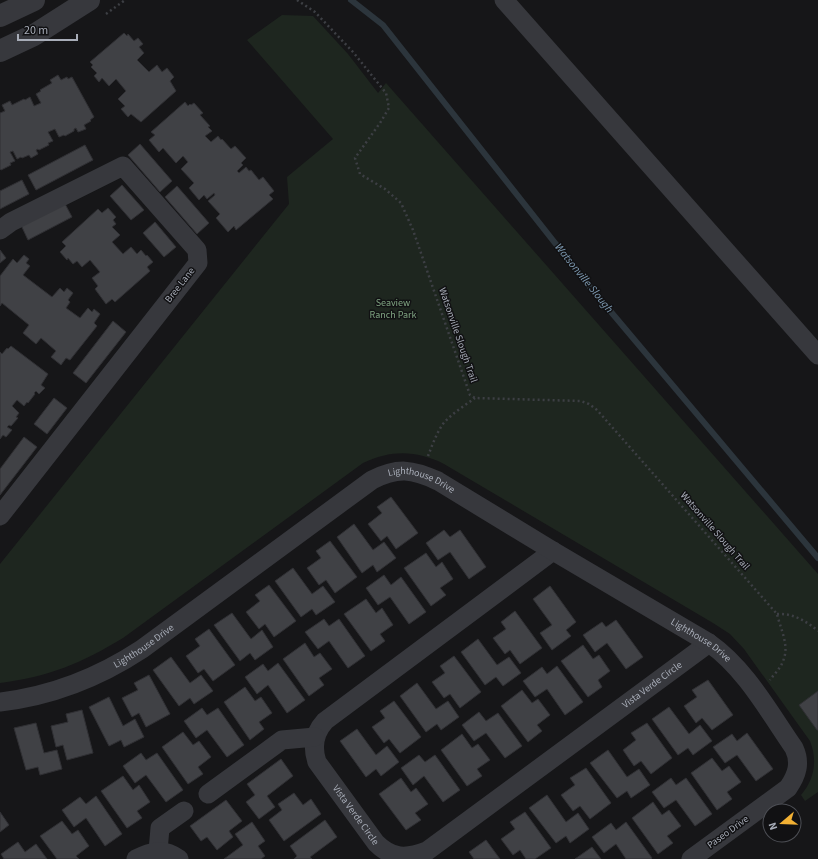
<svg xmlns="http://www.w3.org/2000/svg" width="818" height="859" viewBox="0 0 818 859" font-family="'Source Sans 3',sans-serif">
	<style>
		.green { fill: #1e261f }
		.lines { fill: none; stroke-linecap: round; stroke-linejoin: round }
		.stream { stroke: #2c353c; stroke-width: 6 }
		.building { fill: #404145; stroke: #303034 }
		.path { stroke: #3d3f44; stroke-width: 2.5; stroke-dasharray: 2 3; stroke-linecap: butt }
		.minor { stroke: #37383d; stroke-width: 19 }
		.tertiary { stroke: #37383d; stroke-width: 22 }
		.labels { text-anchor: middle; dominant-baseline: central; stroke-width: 3; stroke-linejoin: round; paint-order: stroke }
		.street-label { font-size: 10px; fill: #a8adb8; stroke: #111113 }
		.park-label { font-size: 10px; fill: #7fa381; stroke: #111113 }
		.water-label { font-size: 11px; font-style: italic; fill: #7f9bb3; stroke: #111113 }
	</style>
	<rect width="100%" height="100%" fill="#161618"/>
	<path class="green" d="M282,15L313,16L348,54L378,93L386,83L818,574V792L805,801L801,795C814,780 818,761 810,741L744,649L730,634L713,623L444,464C416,450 391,450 363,463L123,638C82,663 48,677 0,683V564L289,204L287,177L333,139L247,40Z"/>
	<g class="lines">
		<polyline class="stream" points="351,0 383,25 585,281 818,558"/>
	</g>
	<g class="building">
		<polygon points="124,33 127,36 128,34 134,41 138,38 143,44 139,47 144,53 137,60 149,72 157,65 162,72 167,68 174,77 170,81 176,91 141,122 131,114 128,117 121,109 125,106 118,99 126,91 116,79 109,86 102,78 99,82 94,76 97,73 91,67 93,65 90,62"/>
		<polygon points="58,75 61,80 67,77 68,79 72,77 94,117 90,120 91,121 84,125 86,129 78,132 76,128 74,129 74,131 65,136 64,135 59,137 55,129 48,132 53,141 48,143 49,145 39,150 38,149 36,150 38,154 31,158 29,155 22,158 21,157 17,159 13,151 10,152 15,161 10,163 11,165 1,170 0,169 0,113 5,111 2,105 10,101 12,105 24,99 25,100 30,97 34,106 41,103 36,94 41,91 40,90 52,83 50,80"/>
		<polygon points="185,102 188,106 190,104 191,105 194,103 203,113 200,115 210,126 208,127 212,131 205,136 211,142 218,136 221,140 222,139 231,149 235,146 246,158 241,163 243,165 237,171 239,173 246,167 249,171 251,170 259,180 263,177 274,191 269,195 273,199 236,230 234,226 228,232 216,218 220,214 208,201 215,195 214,193 207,199 204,195 199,200 189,188 194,183 181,169 188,162 183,156 176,163 163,148 159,152 149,140 155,135 151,132"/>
		<polygon points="140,144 172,181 160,192 128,155"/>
		<polygon points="85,145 93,160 36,190 28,175"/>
		<polygon points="22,180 29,194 0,209 0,191"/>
		<polygon points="122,185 144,210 131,220 110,196"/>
		<polygon points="177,186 209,223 197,234 165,197"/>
		<polygon points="64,202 72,217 28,240 21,225"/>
		<polygon points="108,208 116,217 113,220 116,224 112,227 120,235 112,242 123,254 131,247 137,254 141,250 146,256 147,255 153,262 147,267 150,271 115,302 112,299 106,304 95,289 98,286 92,278 100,272 90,260 82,267 77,261 73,264 68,258 67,260 60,252 66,246 62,242 98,209 102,213"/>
		<polygon points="155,222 176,247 164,257 143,233"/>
		<polygon points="0,250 6,258 0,263"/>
		<polygon points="24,255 29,259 26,263 30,266 23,275 52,297 60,288 64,292 67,288 73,293 68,300 70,302 66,308 80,318 88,308 92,312 94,309 100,314 94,323 97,326 70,360 66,358 61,365 51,357 56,351 41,338 36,344 23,333 29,325 2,303 0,306 0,276 13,259 17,263"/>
		<polygon points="113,321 126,332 86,383 73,373"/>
		<polygon points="11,346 48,374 41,385 45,388 39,394 36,391 34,393 35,394 28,403 27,402 24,406 17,400 12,406 19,413 16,417 18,418 11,426 9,425 7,427 12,430 6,437 3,435 0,439 0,352 2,354 7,348 8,349"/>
		<polygon points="54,398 67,408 47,434 34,424"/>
		<polygon points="24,437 37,447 0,495 0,469"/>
		<polygon points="391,497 418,533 396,549 387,536 381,541 368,524 382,513 377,507"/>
		<polygon points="354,524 373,550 384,542 396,558 377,572 373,565 362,573 337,537"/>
		<polygon points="444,530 450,537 460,530 486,567 469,579 450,552 438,560 426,543"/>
		<polygon points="330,541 357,577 335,593 326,580 319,585 307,568 321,558 316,551"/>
		<polygon points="426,553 436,567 442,562 453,579 440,588 446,595 431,606 404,568"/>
		<polygon points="293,568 312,594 323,586 335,602 316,615 312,609 301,617 275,581"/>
		<polygon points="384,575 391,585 401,577 426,612 409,624 390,597 378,605 366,588"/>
		<polygon points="269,585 296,621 274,637 265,624 259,629 246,612 260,601 255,595"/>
		<polygon points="550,586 576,622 566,630 571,636 552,650 540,633 552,625 533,599"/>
		<polygon points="366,599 376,613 382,608 393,625 380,634 385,641 371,651 344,614"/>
		<polygon points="515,611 542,648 520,664 510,650 505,654 493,638 506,629 501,622"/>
		<polygon points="232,613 251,639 262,630 273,647 255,660 250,653 240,661 214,625"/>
		<polygon points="324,619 329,626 339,619 365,656 348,668 329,641 318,649 305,632"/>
		<polygon points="616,620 643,657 626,669 607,643 595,652 583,635 602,622 606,627"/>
		<polygon points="209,629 235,665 213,681 204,669 198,673 186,656 200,646 195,639"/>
		<polygon points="478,639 497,665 509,657 521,673 503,686 496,677 485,685 461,652"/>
		<polygon points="305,643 314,657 320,653 332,669 319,678 324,685 309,696 283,659"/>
		<polygon points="583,645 593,659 599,655 610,671 598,680 602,687 588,697 561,661"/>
		<polygon points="454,656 481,692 460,708 450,694 444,698 432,682 445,673 440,666"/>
		<polygon points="171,657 190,683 201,675 213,691 194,704 190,698 179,706 153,670"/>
		<polygon points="278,663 305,700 287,713 268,685 257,694 245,677 263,664 268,671"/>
		<polygon points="557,666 583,702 565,715 547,689 535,697 523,681 542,667 547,674"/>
		<polygon points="149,675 170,714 146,727 139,713 132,717 122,698 138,690 134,683"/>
		<polygon points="708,680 733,715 712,730 702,718 696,723 684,706 697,697 692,690"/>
		<polygon points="417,683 436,709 448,701 459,717 441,730 437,724 426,732 400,696"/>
		<polygon points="245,687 255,701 261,697 272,713 259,722 264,729 250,740 224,702"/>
		<polygon points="522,690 532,703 538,699 550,715 537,725 542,731 528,742 501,706"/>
		<polygon points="818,691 818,730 817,730 799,705"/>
		<polygon points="109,697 123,726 135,719 144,737 124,747 121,740 109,746 89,707"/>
		<polygon points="394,701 421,737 400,753 389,739 384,743 372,727 385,718 380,711"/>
		<polygon points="669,707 689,734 700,725 712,741 693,755 688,748 678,755 652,719"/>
		<polygon points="202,708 207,715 218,708 244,745 227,757 207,730 196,738 184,721"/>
		<polygon points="82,710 93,753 67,760 63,745 56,747 51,726 68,722 66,714"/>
		<polygon points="479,712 486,721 498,713 522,746 505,758 486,733 474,741 462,725"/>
		<polygon points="36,723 44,753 57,750 62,769 40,775 38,767 26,770 14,728"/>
		<polygon points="647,723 672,758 651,774 641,761 634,766 623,750 636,740 631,733"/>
		<polygon points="357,729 376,755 387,746 399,762 381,776 376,769 366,777 340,741"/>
		<polygon points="183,732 193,745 199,741 211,757 198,767 203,774 188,784 162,747"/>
		<polygon points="747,733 773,769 756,781 737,755 725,763 713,747 732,734 737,741"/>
		<polygon points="462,734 472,748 478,744 490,760 477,769 482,776 467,786 441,750"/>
		<polygon points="608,750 627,777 639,769 650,785 631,798 627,791 617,798 590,763"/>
		<polygon points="141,753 146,760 157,753 183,790 166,802 146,775 135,783 123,766"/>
		<polygon points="419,755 425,762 435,755 460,790 443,802 424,776 413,785 401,768"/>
		<polygon points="712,758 722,771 729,766 741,782 727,792 732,799 717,810 691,773"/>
		<polygon points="281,759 293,776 267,796 275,807 259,819 246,802 255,795 247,784"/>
		<polygon points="586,768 611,803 590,819 580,806 573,811 561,795 575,785 570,778"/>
		<polygon points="123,776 133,790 139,785 150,802 137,811 142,818 127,828 101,791"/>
		<polygon points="401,778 411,792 416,788 428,804 415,813 421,820 406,830 379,794"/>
		<polygon points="671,778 676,785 686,778 712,814 695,826 676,800 664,808 652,792"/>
		<polygon points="294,793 303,805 311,799 321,814 284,841 269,820 282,810 278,804"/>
		<polygon points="547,795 566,822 578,813 589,829 570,843 566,836 556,843 529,808"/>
		<polygon points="96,796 122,834 105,846 86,818 74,827 62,810 80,797 86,804"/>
		<polygon points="226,800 242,821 229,831 233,837 217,850 207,837 201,841 190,826"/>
		<polygon points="653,802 662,815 669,810 681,826 667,836 673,843 658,854 632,818"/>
		<polygon points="0,812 9,825 0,832"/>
		<polygon points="525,812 551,848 535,859 526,859 520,850 513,855 501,839 515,829 510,822"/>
		<polygon points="325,820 337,837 310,857 312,859 294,859 297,856 290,846"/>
		<polygon points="62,821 72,834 78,830 89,846 76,856 79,859 57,859 40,836"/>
		<polygon points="252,822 265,841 258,846 265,856 261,859 224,859 243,845 235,834"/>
		<polygon points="626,822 652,858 651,859 626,859 616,844 604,853 592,837 611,823 616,830"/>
		<polygon points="486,840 500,859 474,859 469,852"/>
		<polygon points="18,842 25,852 36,844 47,859 4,859 1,854"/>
		<polygon points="592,847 601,859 575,859"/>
	</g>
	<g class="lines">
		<g class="path">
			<path d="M297,0L315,12L353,52L386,93L389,108L380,123L355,158L360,174L385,189L401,203L413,230L470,395L475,398L581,401L589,404L597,410L777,614C780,627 789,645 784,658C782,667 775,673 770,680"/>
			<polyline points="106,14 125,0"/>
			<path d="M428,456C432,446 436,434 443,424C451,414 464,406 475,398"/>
			<path d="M777,614C793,613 806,621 818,631"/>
		</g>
		<g class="minor">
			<polyline points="504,0 818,355"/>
			<polyline points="0,230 11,222 123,166 197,250 198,263 0,516"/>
			<path id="s1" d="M553,551L325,721C314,733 312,747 317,762L376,843C392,859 406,859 427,851L709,643"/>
			<path id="s2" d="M0,702C52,696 98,678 142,649L372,480C398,467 412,469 438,481L553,551L709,643C745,668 769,712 794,748C801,763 797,775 788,788L691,859"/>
			<polyline points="208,794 282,740 315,737"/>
			<polyline points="158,851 160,828 184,811"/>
			<path d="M136,859C151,851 164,848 179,859"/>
		</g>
		<g class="tertiary">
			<polyline points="0,16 34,0"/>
			<polyline points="0,51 34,35 89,0"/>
		</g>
	</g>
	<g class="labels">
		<g class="street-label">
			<text transform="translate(180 285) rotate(-52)">Bree Lane</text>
			<text transform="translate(458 335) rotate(71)">Watsonville Slough Trail</text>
			<text stroke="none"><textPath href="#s2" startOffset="491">Lighthouse Drive</textPath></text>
			<text transform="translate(715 531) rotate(49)">Watsonville Slough Trail</text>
			<text stroke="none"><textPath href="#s2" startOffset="815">Lighthouse Drive</textPath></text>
			<text stroke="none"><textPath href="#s2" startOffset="156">Lighthouse Drive</textPath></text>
			<text stroke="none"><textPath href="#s1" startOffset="764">Vista Verde Circle</textPath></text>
			<text stroke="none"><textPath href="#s1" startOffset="394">Vista Verde Circle</textPath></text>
			<text transform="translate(728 832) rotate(-36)">Paseo Drive</text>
		</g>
		<g class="park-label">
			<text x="393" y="303">Seaview<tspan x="393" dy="12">Ranch Park</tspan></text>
		</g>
		<g class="water-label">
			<text transform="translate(584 278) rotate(51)">Watsonville Slough</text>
		</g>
	</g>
	<g transform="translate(782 823) rotate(251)"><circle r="19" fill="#111113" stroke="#4d4f55"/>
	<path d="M0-3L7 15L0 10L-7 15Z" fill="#f2b134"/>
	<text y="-6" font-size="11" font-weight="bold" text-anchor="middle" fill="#a8adb8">N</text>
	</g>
	<path d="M18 34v6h59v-6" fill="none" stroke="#a8adb8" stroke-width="2"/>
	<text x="24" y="34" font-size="12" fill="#a8adb8" stroke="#111113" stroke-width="3" paint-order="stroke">20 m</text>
</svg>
